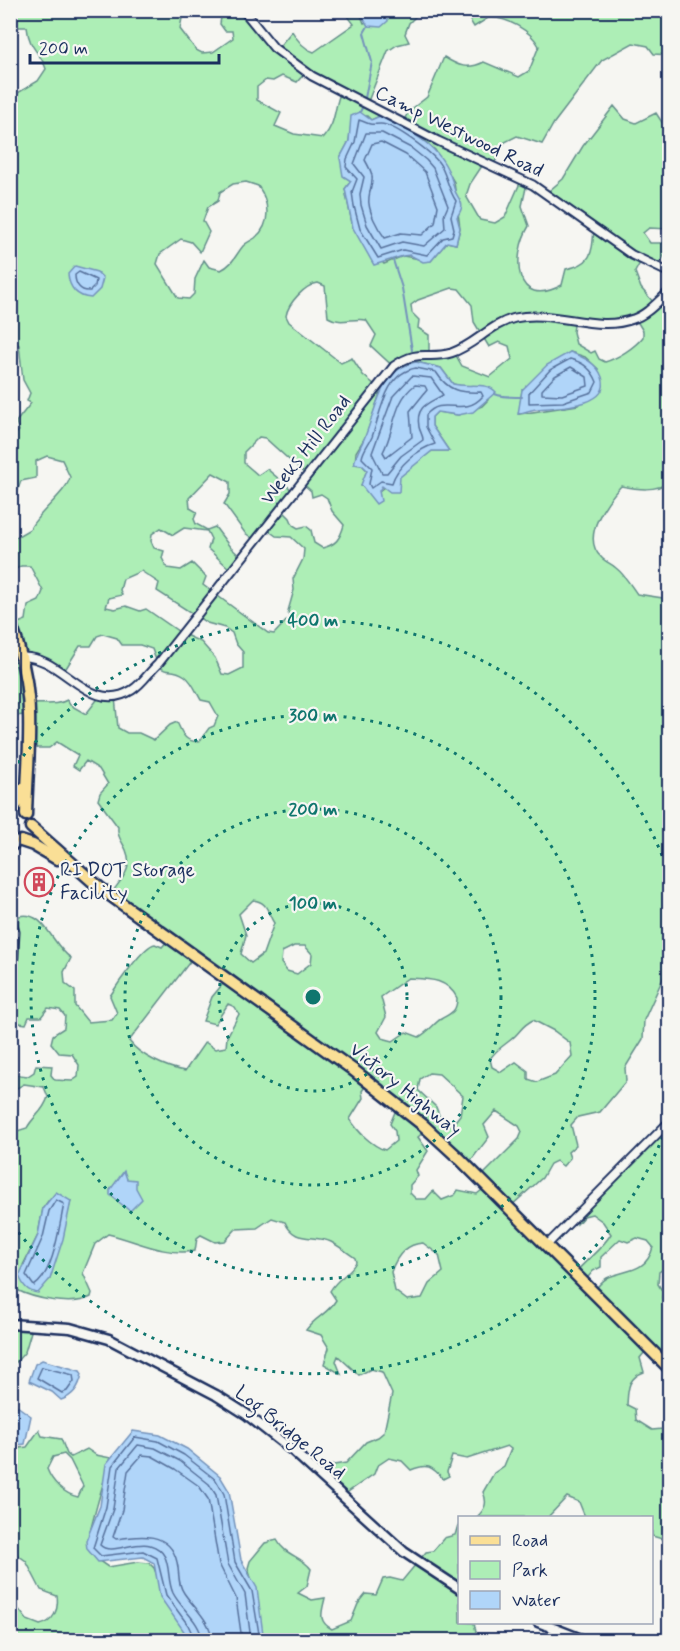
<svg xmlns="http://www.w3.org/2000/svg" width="680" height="1651" viewBox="0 0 680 1651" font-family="Mynerve,sans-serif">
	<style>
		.green { fill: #adeeb6; stroke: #648e8a; stroke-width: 1.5; fill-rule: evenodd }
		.water { fill: #b0d5f9; stroke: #7493bb; stroke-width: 1.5 }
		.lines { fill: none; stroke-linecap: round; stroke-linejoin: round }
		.shore { stroke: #57719c; stroke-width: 1.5 }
		.stream { stroke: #7493bb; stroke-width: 2 }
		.minor-casing { stroke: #1b2f5e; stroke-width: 11 }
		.tertiary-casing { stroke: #1b2f5e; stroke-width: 13 }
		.secondary-casing { stroke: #1b2f5e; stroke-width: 14 }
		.primary-casing { stroke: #1b2f5e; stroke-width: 15 }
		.minor { stroke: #f6f6f2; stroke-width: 7 }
		.tertiary { stroke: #f6f6f2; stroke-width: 8 }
		.secondary { stroke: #f6f6f2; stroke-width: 9 }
		.primary { stroke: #fadf96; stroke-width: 10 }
		.ring { fill: none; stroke: #0f766e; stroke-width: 3; stroke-dasharray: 3 6 }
		.labels { text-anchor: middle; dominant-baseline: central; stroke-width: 4.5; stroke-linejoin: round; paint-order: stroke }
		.street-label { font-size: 20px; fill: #1b2f5e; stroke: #f6f6f2 }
		.poi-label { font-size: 20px; fill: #1b2f5e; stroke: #f6f6f2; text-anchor: start }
		.centre { fill: #0f766e; stroke: #f6f6f2; stroke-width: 3 }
		.ring-label { font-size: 18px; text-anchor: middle; font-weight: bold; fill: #0f766e; stroke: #f6f6f2; stroke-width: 4.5; stroke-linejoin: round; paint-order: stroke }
	</style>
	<rect width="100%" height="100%" fill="#f6f6f2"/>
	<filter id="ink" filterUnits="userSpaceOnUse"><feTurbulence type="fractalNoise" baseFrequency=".0167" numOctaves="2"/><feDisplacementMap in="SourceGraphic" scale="12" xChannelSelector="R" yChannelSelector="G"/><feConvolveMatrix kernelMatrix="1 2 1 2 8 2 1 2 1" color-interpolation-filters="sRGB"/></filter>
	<g filter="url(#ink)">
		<g class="green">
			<path d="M10,11H175L182,18L180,29L196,50L202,53L213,52L233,38L232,31H225L220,24L221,17L215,11H255L248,16L277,49L292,31C297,40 304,49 314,52L354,24L344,11H359L364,23L388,14L387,11H421L409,23L405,34L409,42L397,45L388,51L367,104L380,116L371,120L367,116H352L349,141L340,158L351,181L345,189L353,228L384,264L403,256L431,261L447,242L456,244L460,228L454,182L435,150L420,137L400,127L409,111L427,97L444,57C458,66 468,70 484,62L519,77L529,71L539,46C531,31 506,16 488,18L474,27L464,11H669V55L654,54L648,46L633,43L602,60L554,123L542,144L517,136L505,142L493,166L484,163L470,184L466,196L480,220L495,223L505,217L520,183H527L522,206L529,226C511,256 514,311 562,285L566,269C593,264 592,253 594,228L548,194L549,191L563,179L583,146L614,106L625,119L636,123L656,113L669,133V229L649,228L643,233L650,243H669V246L658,267L641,261L635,272L641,288L654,303L669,290V482C656,492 637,489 621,486C607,501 580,537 601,557C605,562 612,564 616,568C625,575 631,586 637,594L669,599V977L664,976L644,1020L643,1039L625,1068L626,1081L600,1112L578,1117L571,1125L576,1145L568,1152L570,1158L563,1166L556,1161L550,1164L542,1178L510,1207L575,1273C587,1259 602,1249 611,1234L603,1222L592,1214L584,1216L577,1224L576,1218L669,1125V1257L667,1258L668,1266L659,1272L658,1284L663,1292L662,1298L669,1307V1369L648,1348L640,1358L644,1372C627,1378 628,1390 627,1405L635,1409L636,1420L652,1430L663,1429L669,1416V1541L652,1536V1518L585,1517L579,1502L567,1497L548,1517H477C485,1509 488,1503 483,1492L494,1473L504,1466L511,1449L507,1446L467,1459L452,1456L447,1472L449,1476L443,1479C432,1466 427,1463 411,1470L402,1461L389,1458L377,1466L374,1474L342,1496L322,1474L328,1466L346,1463L366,1442L378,1437L384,1432L392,1394L382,1372L371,1369L359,1375L338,1356L336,1361L341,1374L324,1364L329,1348L321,1335L306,1330C316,1316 327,1315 336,1300L330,1291C338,1277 348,1276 356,1262L355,1258C348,1253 339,1246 331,1242C314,1234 294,1244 285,1222L272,1218L257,1228L236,1229L225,1241L215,1242L201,1235L197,1238L195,1251C163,1256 138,1241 108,1234L95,1244L83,1273L92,1293L91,1297C72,1307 34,1299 15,1289L10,1271L11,1133L27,1128C34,1115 43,1113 48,1097L44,1087L24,1084L15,1089L11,1101V1074L28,1076L34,1072L36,1065L52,1066L51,1075L55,1080L72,1081L78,1077L79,1065L72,1054L59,1053L51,1043L53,1035L64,1028L65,1016L60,1010L48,1008L41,1017H29L26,1024L13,1022L19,916C45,910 52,946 71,958L64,972L65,983L75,991V1006L88,1022L112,1020L117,1013L110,996C117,985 144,945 155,944L162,947L170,938L111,894C121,879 134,869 126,850C122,841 117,837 118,827L98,800L100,793L108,784L99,769L86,761L79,770L73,766L78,755L57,742L49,748H34L31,714L16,716L11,713V655L20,651L13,625L26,620L28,606L39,601L43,591L30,566H21L11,572V540L30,529C36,515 68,491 70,477L62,460L47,456L36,461V478L21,481L15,497L11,496L14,435L19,431L16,422L31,403L27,401L30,393L23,380L19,345L11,339L13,332H10L11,97L38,81L46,69C41,52 29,50 27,27H11ZM306,72L341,91C333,110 337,122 323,138L294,134L275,126L281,113L257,100V87L266,80L273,81L282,76L297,82ZM246,182L258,186C269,201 272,224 255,238C251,241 247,242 243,246C235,256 233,264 221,270L209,267L204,260L195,279L194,294L189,299L178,298L157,264L160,254L181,239L191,242L200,252L209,232L203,221L208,207L218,201L220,192L233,184ZM318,283L325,286L328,317C341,325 353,317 366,320L376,335L371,346L397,370L416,362L441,368L453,384L466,387L478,386L488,400L482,406L458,415L437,412L432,417V426L449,451H432L379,491L361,486L367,470L362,465L355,464L356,452L366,436L381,390L363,375L352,358L341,363L289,322L286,316C288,303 305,285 318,283ZM452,288L459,289L472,305L474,322L489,347L499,342L509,346L512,359L490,377L462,366L454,352L429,353V335L418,328L419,320L412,313L411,305L418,300ZM635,318L643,331V337C634,348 618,358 605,362L599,359L595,351L591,353L576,344L573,332L575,319L608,322ZM570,352L585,357L598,369L578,405L519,414L522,390ZM259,437L265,438L307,476L302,483L311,491L312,497L321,494L327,498L332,511L344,525C340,539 336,545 322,548L314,543L311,530L306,526L298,528L293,525L290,518L281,509L293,491L267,469L258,475L244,463V452ZM213,473L230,482V494L224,504L245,533L255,540L265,528L276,536L291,537L304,549L303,559L293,579L294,590L288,611L289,618L274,634L268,633L203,585L206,577L192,563L181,570L167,568L162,558L164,551L154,548L151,541L152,534L161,528L173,535L184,528L207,531L211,539L208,549L231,570L241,557L230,547L215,527L207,530L196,524L194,519L197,512L190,508L189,498ZM141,571L159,583L157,591L207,623L225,628L232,633L236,644L243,652V668L229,675L222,674L215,658L201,642L181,633L146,609L140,611L126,606L115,609L106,607L109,598L122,595L120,590L123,579ZM103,634L117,638L122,645H140L152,649C163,683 167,663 185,676C193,682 196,692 201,700L210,702L218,716L214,726L209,728L199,742C184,741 183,735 177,722L170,725L154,740L139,733H127L118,728L115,697L100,696L86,714L70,705L67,700C57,706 44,703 32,704L23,657L63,673L80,646H91L97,636ZM253,900C269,902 267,913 274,923L263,954L251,963L241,954L246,935L239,914ZM294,946H305L312,954L311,963L297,974L287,971L281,963L282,952ZM195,955L227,979L212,997L203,1021L215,1024L228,1004L235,1007L239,1014L227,1037L226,1047L215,1049L205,1042L185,1071C167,1068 140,1056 129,1041ZM408,978C428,979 447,978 457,998C457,1012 451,1013 441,1019C434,1023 430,1031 419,1037L406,1032L393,1041L382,1038L378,1032L386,1017L381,997ZM533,1020L554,1031L570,1043L572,1056L555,1075L537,1082L528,1079V1071L516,1062L501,1072L492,1067L490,1059C498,1047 506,1045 515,1036C522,1029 523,1025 533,1020ZM429,1073L439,1074L463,1096L460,1115L453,1124L442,1123L436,1107L418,1090L420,1079ZM368,1082L398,1105L390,1124L395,1131L396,1141L385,1150C372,1146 357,1131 350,1119L363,1098L362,1091ZM496,1111L519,1126L522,1132L519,1139L480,1178L487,1186L477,1194L458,1190L455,1195L442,1200L433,1191L426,1199H416L410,1193V1185L418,1176L416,1170L428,1151L418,1137L427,1129L469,1163L489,1137L484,1125ZM48,1201H71L50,1279L44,1284L23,1265L38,1235L43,1208ZM637,1238L648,1241L653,1247C646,1274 625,1269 607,1278C602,1281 597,1287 593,1292L584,1282L593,1271L601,1267V1257L620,1239L628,1242ZM423,1243L439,1255L443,1272L429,1284L422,1298L407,1300L395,1291L391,1272C396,1257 406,1244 423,1243Z"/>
			<polygon points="11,1323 33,1325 25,1352 11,1368"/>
			<path d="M39,1430L42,1436L61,1439L67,1454L71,1457L87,1449L96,1455L111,1458C107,1470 86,1540 88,1547C91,1556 100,1562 108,1567L138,1562L149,1563L154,1568L164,1594L189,1640H11L10,1598L27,1620L40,1625C54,1622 59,1609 57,1596L41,1590L26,1561L11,1550V1449L27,1447ZM64,1454L70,1460L83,1486L78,1497C64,1494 52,1482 47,1469L53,1457Z"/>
			<path d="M458,1525L460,1622L474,1623L477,1636L485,1640H265L258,1629L255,1592L248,1568L250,1561L265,1543L277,1540C285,1556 302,1556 311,1569L307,1586L298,1593L312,1600L325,1598C322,1612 317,1621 332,1629L351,1621L358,1604L366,1594L376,1595L383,1579L390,1578L402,1581L426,1552L433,1551L444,1538L455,1535Z"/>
		</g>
		<g class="water">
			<polygon points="359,11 387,11 388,21 381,27 368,26"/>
			<path d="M360,112L371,120L380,116C415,134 445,147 454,188C457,201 468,201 457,217L460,228L456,244L447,242L431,261L423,262L410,255L403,256L374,265L353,228L345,189L351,181L343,176L340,158L349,141L351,116Z"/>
			<path d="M75,266L97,272L103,278L100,289L91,298C77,297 69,288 68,274Z"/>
			<path d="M570,352C583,357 597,363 602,377C613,408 553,407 536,409C530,410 524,412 518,414L522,390L547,365Z"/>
			<path d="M416,362L441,368L453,384C468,388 486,381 496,392L473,412L458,415L437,412L432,417V426L449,451H432L400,477L399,492H390L382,486L379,491L381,501L376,504L361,485L367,470L362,465L354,464C356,453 362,445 366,434C377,406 381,369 416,362Z"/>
			<polygon points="124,1171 127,1179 136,1180 136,1188 142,1199 130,1211 110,1195 110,1190"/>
			<path d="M56,1192L71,1201L63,1239L50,1279L38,1293C27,1292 23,1285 19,1276L38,1235L43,1208Z"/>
			<path d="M42,1360L80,1371L82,1374C79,1388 73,1396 61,1400L52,1392L29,1381L35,1364Z"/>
			<polygon points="10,1401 31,1416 25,1444 11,1446"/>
			<polygon points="133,1431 160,1435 187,1449 220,1476 229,1491 241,1560 257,1588 263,1634 267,1640 190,1640 160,1597 154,1563 143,1557 98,1562 87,1549 86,1541 100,1506 106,1464"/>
		</g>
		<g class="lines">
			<g class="shore">
				<path d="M359,120C371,124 367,125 380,124C393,123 432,153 439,163C446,172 448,190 456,201L451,216L454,229L452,236L443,238L427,255L403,250L378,258L360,229L354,206L352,192L357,179L346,167L347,159L355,142Z"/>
				<polygon points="366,133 382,133 411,148 426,160 433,168 448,206 444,215 445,228 424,246 402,242 381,249 367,225 361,205 360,194 364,177 354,164"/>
				<path d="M381,142L406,155L425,172L438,206L435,223L422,235L401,233L385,238C378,229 367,210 369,197C372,178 376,179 365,160L372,144Z"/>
				<path d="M79,272L96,280L95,286L90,291C80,292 75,284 75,275Z"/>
				<path d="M570,359C583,362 592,369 597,382L592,392L563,402L529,403V393L550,370Z"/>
				<polygon points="571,367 587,377 588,386 562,395 542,394 542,390 555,376"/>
				<path d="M416,368L436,372C448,391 459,393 481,392L483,396C463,419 443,394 426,415V427L435,444C418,449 397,466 392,483L381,481L371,488L369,484L372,468L362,458C363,450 369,444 372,437C381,412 385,373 416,368Z"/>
				<path d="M412,376L431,378L443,395C429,403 415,406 419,427C420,432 423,435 423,440L401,456L387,473H382L372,453L393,396Z"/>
				<path d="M415,385L425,386L427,390L410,411L412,437L386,457L383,452C395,430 393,401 415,385Z"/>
				<path d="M56,1200L64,1204C59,1227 54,1273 34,1286L26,1275L43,1237L49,1211Z"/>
				<polygon points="42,1367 73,1375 74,1381 67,1391 62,1393 37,1378"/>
				<polyline points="195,1640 188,1625 166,1595 157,1558 143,1551 101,1556 93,1548 106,1507 112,1466 135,1437 158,1441 184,1455 216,1480 224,1494 235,1562 252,1591 260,1640"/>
				<path d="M202,1640C201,1622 181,1609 173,1593C165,1576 174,1552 150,1545C136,1540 110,1556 100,1545L113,1509L119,1468L138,1445L155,1448L180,1461L209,1484L216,1495L228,1564L245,1594L251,1640"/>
				<path d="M212,1640C211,1621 194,1608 184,1593C177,1583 180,1574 177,1562C170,1531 140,1535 116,1539L113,1537L122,1510L128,1471L142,1455L152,1456L175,1469L199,1486L208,1499L219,1564L236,1598L242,1640"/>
			</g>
			<g class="stream">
				<polyline points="365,98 372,62 364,33 368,26"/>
				<polyline points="360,112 362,108"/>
				<polyline points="393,260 402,288 412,350"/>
				<path d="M495,394C501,397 515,397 522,397"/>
			</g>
			<g class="minor-casing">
				<g id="minor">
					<polyline points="243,10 274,48 312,76 438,141 533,185 632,255 670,273"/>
					<path d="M22,657C63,655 89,717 132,690C143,683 149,672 158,664L394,366C420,348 426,360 451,353C474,346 490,324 515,318C554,309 596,333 633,319C647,315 659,300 670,291"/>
					<polyline points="546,1246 670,1121"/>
				</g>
			</g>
			<g class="tertiary-casing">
				<g id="tertiary">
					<polyline points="10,918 14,932 10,1008"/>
					<polyline points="10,1324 70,1328 109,1339 216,1395 246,1414 293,1451 404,1552 460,1589"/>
					<polyline points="538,1622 584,1640"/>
				</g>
			</g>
			<g class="secondary-casing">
				<polyline id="secondary" points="10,847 16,842"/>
			</g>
			<g class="primary-casing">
				<g id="primary">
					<path d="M10,622C38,695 28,740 26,815"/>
					<polyline points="12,810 20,800 22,789"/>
					<polyline points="31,827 100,888 352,1069 423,1125 461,1160 670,1369"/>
					<polyline points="21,841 33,845 57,859"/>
				</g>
			</g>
			<use href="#minor" class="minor"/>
			<use href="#tertiary" class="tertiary"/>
			<use href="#secondary" class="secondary"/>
			<use href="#primary" class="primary"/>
		</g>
	</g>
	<g class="ring">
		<circle cx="313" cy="997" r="94"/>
		<circle cx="313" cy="997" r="188"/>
		<circle cx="313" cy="997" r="282"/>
		<path d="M669 1120A377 377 0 0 1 12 1224M12 770A377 377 0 0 1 669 874"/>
	</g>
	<defs>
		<g id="building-ring" transform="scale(1.5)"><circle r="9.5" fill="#f6f6f2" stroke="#d1495b" stroke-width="1.5"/><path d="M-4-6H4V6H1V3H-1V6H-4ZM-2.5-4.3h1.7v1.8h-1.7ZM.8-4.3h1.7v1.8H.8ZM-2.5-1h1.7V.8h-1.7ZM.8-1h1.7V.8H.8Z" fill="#d1495b"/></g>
	</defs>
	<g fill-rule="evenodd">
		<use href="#building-ring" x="39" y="882"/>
	</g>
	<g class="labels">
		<g class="street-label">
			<text transform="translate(459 132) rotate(26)">Camp Westwood Road</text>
			<text transform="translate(306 450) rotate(-52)">Weeks Hill Road</text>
			<text transform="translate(405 1090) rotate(39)">Victory Highway</text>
			<text transform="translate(290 1433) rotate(39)">Log Bridge Road</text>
		</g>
		<g class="poi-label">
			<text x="60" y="870">RI DOT Storage<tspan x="60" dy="23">Facility</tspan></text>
		</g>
	</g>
	<circle cx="313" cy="997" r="9" class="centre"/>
	<g class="ring-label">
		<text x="313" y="626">400 m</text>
		<text x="313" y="721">300 m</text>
		<text x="313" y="815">200 m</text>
		<text x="313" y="909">100 m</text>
	</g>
	<rect width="680" height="1651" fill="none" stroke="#f6f6f2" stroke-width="36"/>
	<rect x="18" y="18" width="644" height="1615" fill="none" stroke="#1b2f5e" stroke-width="2" filter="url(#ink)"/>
	<rect x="458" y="1516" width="195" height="108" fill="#f6f6f2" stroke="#9ea6b7" stroke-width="1.5"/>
	<rect x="470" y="1536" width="30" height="9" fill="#fadf96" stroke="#9ea6b7" stroke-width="1.5"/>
	<text x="512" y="1546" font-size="18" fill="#1b2f5e">Road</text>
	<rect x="470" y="1561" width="30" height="18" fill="#adeeb6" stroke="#9ea6b7" stroke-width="1.5"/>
	<text x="512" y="1576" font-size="18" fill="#1b2f5e">Park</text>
	<rect x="470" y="1591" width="30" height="18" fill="#b0d5f9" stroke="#9ea6b7" stroke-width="1.5"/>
	<text x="512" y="1606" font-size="18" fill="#1b2f5e">Water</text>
	<path d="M30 54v9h189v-9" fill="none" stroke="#1b2f5e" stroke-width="3"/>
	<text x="39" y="54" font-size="18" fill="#1b2f5e" stroke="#f6f6f2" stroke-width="4.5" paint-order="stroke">200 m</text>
</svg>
